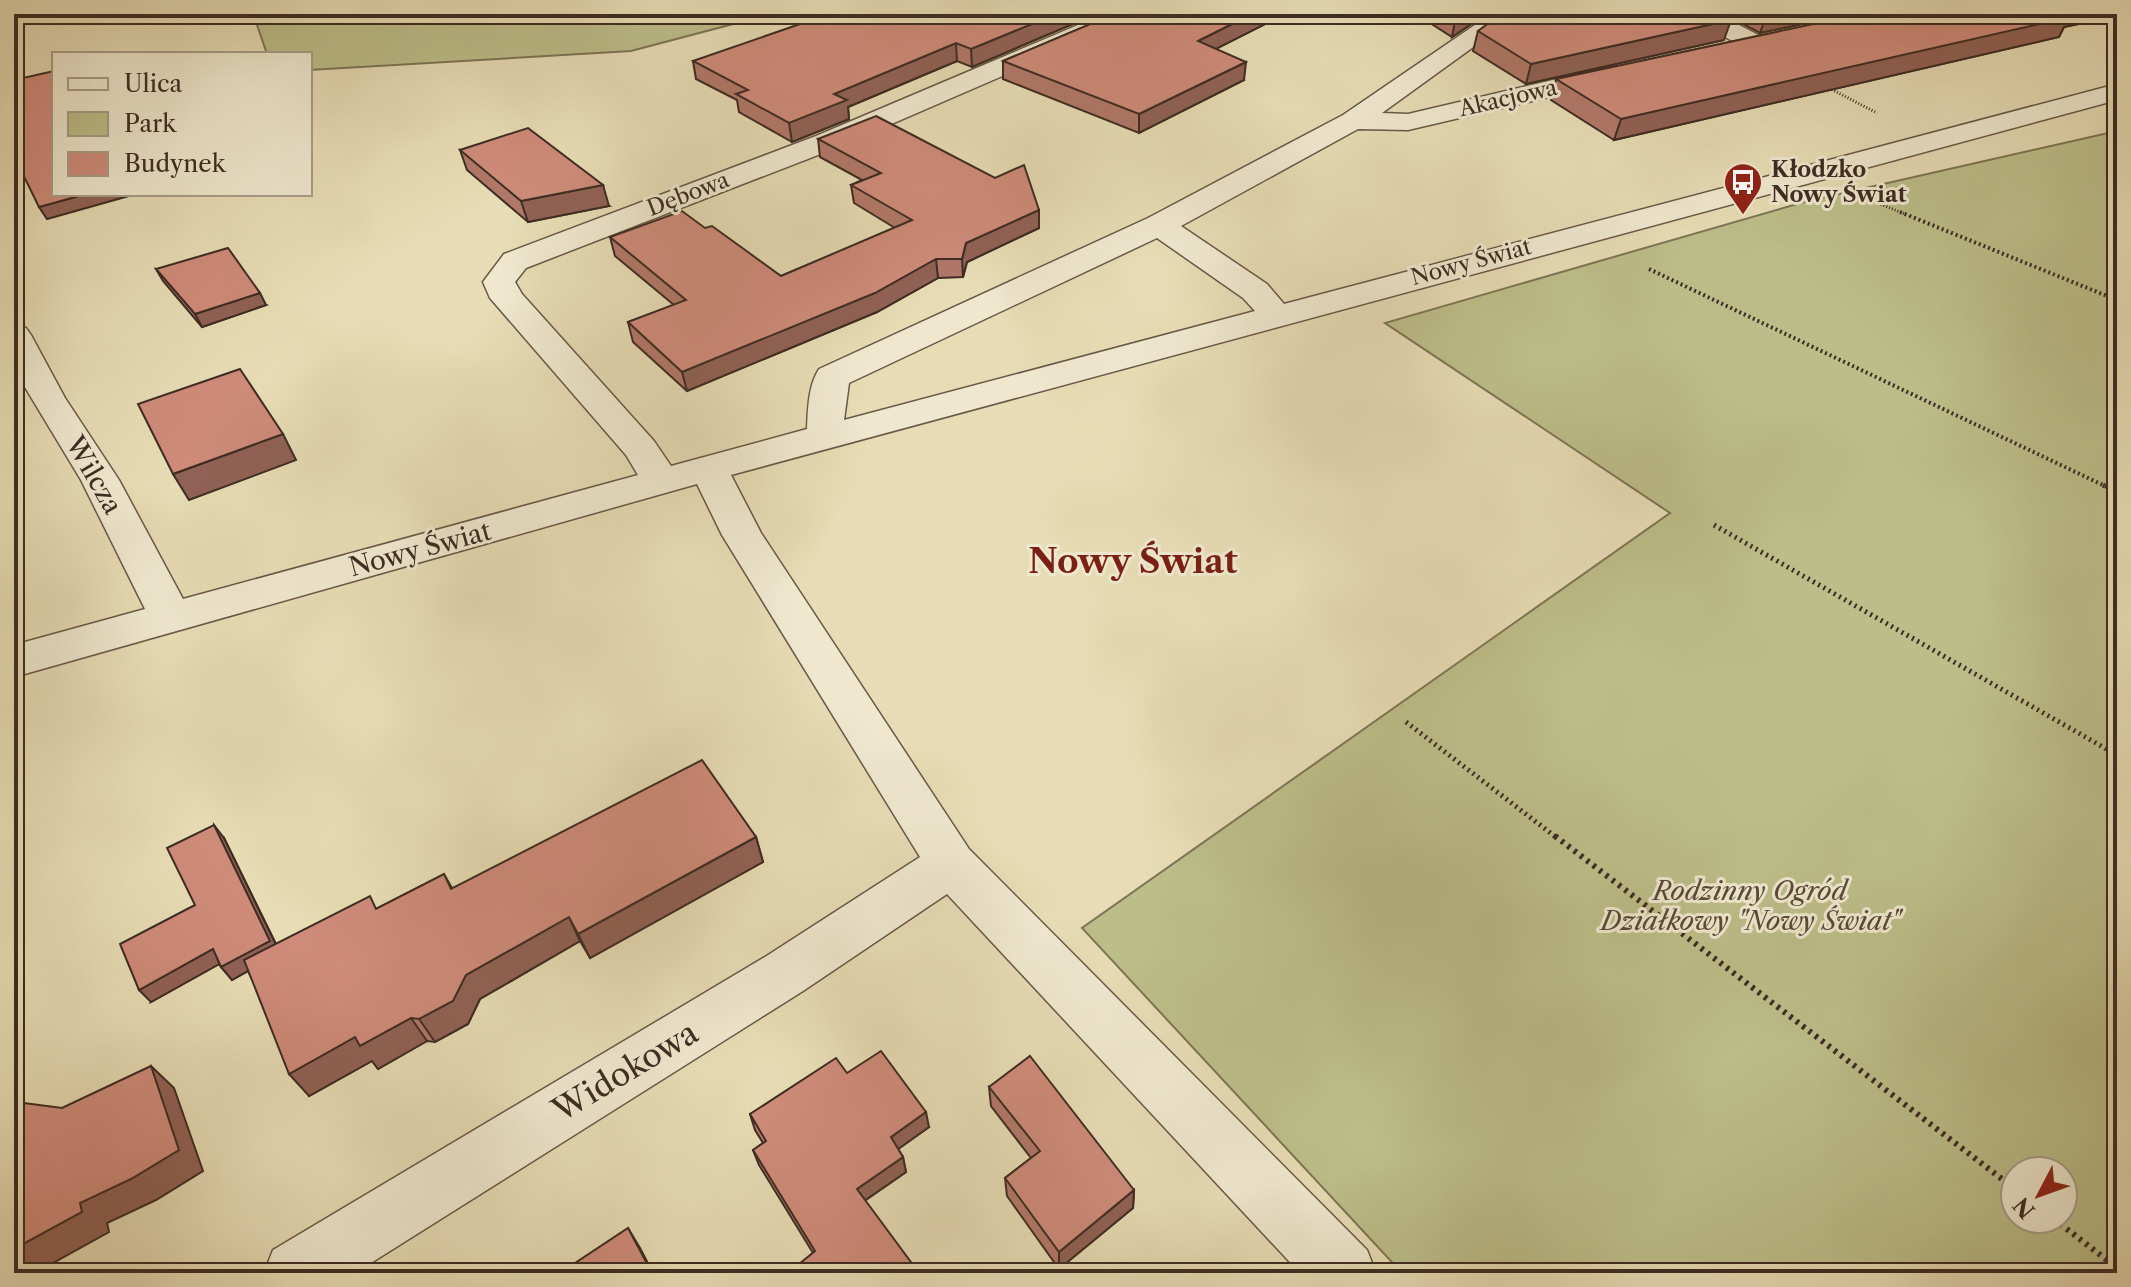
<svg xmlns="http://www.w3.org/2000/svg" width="2131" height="1287" viewBox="0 0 2131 1287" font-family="'Libre Caslon Text',serif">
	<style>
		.green { fill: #bcbe89; stroke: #7d7556; stroke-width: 2; fill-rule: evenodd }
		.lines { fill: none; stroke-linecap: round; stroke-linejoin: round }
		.minor-casing { stroke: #685848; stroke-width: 3 }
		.path-far3 { stroke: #3e2c23; stroke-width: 3; stroke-dasharray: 1 2; stroke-linecap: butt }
		.path-far2 { stroke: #3e2c23; stroke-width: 4; stroke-dasharray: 2 3; stroke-linecap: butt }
		.path-far1 { stroke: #3e2c23; stroke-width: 5; stroke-dasharray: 2 4; stroke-linecap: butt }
		.path { stroke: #3e2c23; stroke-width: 6; stroke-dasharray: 3 5; stroke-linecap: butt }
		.minor { fill: #efe8cf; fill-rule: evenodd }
		.wall { fill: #b17869; stroke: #3e2c23; stroke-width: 2 }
		.shaded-wall { fill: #906155; stroke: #3e2c23; stroke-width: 2 }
		.building { fill: #ce8b7a; stroke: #3e2c23; stroke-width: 2 }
		.labels { text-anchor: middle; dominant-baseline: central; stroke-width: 6; stroke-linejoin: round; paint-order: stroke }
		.far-street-label { font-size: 22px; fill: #3e2c23; stroke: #efe8cf }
		.far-poi-label { font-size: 22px; font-weight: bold; fill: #3e2c23; stroke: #efe8cf; text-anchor: start }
		.street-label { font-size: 26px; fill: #3e2c23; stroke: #efe8cf }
		.park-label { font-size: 26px; font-style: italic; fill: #574937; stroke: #efe8cf }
		.near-street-label { font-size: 32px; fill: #3e2c23; stroke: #efe8cf }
		.district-label { font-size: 34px; font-weight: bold; fill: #7a1f14; stroke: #efe8cf }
	</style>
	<rect width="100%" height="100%" fill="#e7dcb5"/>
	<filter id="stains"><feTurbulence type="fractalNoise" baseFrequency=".0025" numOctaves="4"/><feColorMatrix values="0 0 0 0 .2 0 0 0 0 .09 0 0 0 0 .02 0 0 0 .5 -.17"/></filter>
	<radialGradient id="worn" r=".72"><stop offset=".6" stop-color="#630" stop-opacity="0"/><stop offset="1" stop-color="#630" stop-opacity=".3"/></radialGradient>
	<g class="green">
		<polygon points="237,14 771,14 631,51 310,70 310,54 267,54 255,19"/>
		<path d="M2117,131V1273H1402L1082,928L1670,513L1385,323L1804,202ZM2015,1171H2063V1219H2015Z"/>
	</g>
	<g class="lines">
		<g class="minor-casing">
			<g id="minor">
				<path d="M1104,14H1137L1134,19L836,148L526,268L515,282L522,294L654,441L671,466L807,429C808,410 808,386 819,369L1148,218L1343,115L1491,14H1519L1382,113L1408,114L1613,66L1622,68L1626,74L1622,80L1408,130L1358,129L1181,226L1267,284L1284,304L2117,84V100L731,475L761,533L969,849L1367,1250L1376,1273H1300L947,894L803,991L355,1273H264L273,1250L765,957L920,857L722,535L697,484L14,677V645L145,609L81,480L14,369V325L26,328L31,335L65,398L119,480L183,599L638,475L626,455L490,298L483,282L504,254L816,136ZM1157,238L1243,298L1255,311L844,420L849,383Z"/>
				<polygon points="1687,14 1718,14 1766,39 1770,44 1766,49 1748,49 1690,19"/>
			</g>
		</g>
		<g class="path-far3">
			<polyline points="1829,88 1877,113"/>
			<polyline points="1878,203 1905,214"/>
		</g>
		<g class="path-far2">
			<polyline points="1900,212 2117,300"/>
			<polyline points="1649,269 2107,487"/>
		</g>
		<g class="path-far1">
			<polyline points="2103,485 2117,492"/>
			<polyline points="1714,525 2117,755"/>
			<polyline points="1406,722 1557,838"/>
		</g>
		<g class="path">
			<polyline points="1555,836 2015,1189"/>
			<polyline points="2054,1219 2117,1268"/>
		</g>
		<use href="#minor" class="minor"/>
	</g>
	<g class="wall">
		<polygon points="1096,14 972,67 957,61 848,107 849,119 792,142 739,112 737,100 696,79 693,61"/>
		<polygon points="1114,14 1285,14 1215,49 1244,80 1139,133 1003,79 1003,61"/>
		<polygon points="1416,14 1486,14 1452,37"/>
		<polygon points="1724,14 1849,14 1760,33"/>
		<polygon points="2107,18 2064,27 2059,37 1614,140 1551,100 1556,79"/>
		<polygon points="1478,31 1724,40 1526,84 1473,51"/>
		<polygon points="818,139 1039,210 1039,228 967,262 963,277 938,278 877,312 687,391 633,342 628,322 674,305 615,256 610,237 705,228 781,276 895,228 854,203 851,185 862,180 820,157"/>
		<polygon points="460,150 609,206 528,222 467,170"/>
		<polygon points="156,269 266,305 202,327 163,281"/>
		<polygon points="756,837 763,862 590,958 580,941 480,999 468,1024 435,1042 427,1041 378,1069 372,1061 309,1096 248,971 232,980 219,964 151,1002 195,905 224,838 276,944 378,908 444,874 452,888"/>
		<polygon points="847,1073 929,1127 898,1149 903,1157 906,1172 866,1200 813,1253 759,1165 753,1150 763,1143 755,1130 750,1114"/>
		<polygon points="989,1087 1134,1190 1133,1208 1059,1269 1007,1196 1005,1178 1031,1158 991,1106"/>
	</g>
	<g class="shaded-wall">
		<polygon points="1056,14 1096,14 972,67 971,49"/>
		<polygon points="1252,14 1285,14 1196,59 1198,41"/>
		<polygon points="1459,14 1486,14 1452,37 1456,16"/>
		<polygon points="1767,14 1849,14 1760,33"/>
		<polygon points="2054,14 2109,14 2107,18 2064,27 2059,37 1614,140 1621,119"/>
		<polygon points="1731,20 1724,40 1526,84 1531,64"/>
		<polygon points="956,43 957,61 848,107 849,119 792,142 789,123 834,94"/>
		<polygon points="1246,62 1244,80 1139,133 1139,114"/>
		<polygon points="603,185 609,206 528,222 521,201"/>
		<polygon points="86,194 136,194 47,219 39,207"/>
		<polygon points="1039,210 1039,228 967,262 963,277 962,259 966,243"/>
		<polygon points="936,259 938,278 877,312 687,391 682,372"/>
		<polygon points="260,293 266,305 202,327 195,314"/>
		<polygon points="283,434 296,460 189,500 173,474"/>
		<polygon points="214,825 224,838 280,953 232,980 221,967"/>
		<polygon points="756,837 763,862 590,958 578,934"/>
		<polygon points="569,917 580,941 480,999 468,1024 435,1042 419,1019 466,975"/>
		<polygon points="213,949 223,962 151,1002 139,990"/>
		<polygon points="411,1018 427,1041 378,1069 372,1061 309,1096 289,1074 355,1037"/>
		<polygon points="151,1066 174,1088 203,1171 156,1200 107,1223 109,1232 35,1273 14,1273 14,1249 80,1203"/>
		<polygon points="926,1112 929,1127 894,1152 891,1137"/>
		<polygon points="903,1157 906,1172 861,1203 857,1189"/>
		<polygon points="1134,1190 1133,1208 1059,1269 1059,1252"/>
		<polygon points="628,1228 640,1248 653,1273 652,1273"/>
	</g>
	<g class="building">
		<polygon points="829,14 1056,14 971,49 956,43 834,94 847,100 789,123 736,94 748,90 693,61"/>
		<polygon points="1114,14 1252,14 1198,41 1246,62 1139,114 1003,61"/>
		<polygon points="1501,14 1719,14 1731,20 1531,64 1478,31"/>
		<polygon points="1860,14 2062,14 2070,17 1621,119 1556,79"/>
		<polygon points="54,71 54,194 86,194 39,207 14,156 14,80"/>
		<polygon points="876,116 995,178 1024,165 1039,210 966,243 962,259 936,259 875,293 682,372 628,322 686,300 610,237 682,211 705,228 712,226 781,276 912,220 851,185 881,173 818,139"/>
		<polygon points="528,128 603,185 521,201 460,150"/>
		<polygon points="228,248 260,293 195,314 156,269"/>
		<polygon points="240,369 283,434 173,474 138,404"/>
		<polygon points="702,760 756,837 578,934 569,917 466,975 453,1001 419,1019 411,1018 360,1046 355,1037 289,1074 244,960 370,896 376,909 444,874 451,889"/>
		<polygon points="214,825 270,941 221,967 213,949 139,990 120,944 195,905 167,848"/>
		<polygon points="881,1051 926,1112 891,1137 903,1157 857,1189 919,1273 788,1273 815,1251 753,1150 766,1141 750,1114 836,1058 847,1073"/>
		<polygon points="1030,1056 1134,1190 1059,1252 1005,1178 1040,1151 989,1087"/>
		<polygon points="151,1066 179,1150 131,1179 80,1203 82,1212 14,1249 14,1108 24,1103 62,1108"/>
		<polygon points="628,1228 652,1273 560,1273"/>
		<polygon points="504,1265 559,1273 492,1273"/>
	</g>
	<defs>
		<g id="bus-pin" transform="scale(2)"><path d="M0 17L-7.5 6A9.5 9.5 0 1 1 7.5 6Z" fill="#8f2418" stroke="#efe8cf"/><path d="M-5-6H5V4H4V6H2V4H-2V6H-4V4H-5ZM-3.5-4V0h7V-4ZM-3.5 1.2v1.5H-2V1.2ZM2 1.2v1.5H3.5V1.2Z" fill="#fff"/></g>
	</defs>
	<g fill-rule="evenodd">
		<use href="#bus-pin" x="1743" y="182"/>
	</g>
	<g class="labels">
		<g class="far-street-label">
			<text transform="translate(1508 98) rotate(-13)">Akacjowa</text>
			<text transform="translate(688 194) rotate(-21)">Dębowa</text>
			<text transform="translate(1471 262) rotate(-15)">Nowy Świat</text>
		</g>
		<g class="far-poi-label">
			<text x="1771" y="169">Kłodzko<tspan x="1771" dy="25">Nowy Świat</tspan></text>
		</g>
		<g class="street-label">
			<text transform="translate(94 475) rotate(60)">Wilcza</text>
			<text transform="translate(420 549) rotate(-15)">Nowy Świat</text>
		</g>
		<g class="park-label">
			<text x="1750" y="891">Rodzinny Ogród<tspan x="1750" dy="30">Działkowy "Nowy Świat"</tspan></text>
		</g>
		<g class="near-street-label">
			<text transform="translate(625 1071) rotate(-31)">Widokowa</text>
		</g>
		<g class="district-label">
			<text x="1133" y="561">Nowy Świat</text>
		</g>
	</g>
	<rect width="2131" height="1287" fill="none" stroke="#e7dcb5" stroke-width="48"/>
	<rect x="16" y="16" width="2099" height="1255" fill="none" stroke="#3e2c23" stroke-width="4"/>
	<rect x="24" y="24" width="2083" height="1239" fill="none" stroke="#3e2c23" stroke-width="2"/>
	<rect x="52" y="52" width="260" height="144" fill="#efe8cf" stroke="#a89d8a" stroke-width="2"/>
	<rect x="68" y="78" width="40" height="12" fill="#efe8cf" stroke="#a89d8a" stroke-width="2"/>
	<text x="124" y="92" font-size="24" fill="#3e2c23">Ulica</text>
	<rect x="68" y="112" width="40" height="24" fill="#bcbe89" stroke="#a89d8a" stroke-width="2"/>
	<text x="124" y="132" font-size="24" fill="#3e2c23">Park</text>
	<rect x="68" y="152" width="40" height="24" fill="#ce8b7a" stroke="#a89d8a" stroke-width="2"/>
	<text x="124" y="172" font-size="24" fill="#3e2c23">Budynek</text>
	<g transform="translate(2039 1195) rotate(229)"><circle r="38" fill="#efe8cf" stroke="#a89d8a" stroke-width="2"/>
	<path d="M0-6L14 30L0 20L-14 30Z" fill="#8f2418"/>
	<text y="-12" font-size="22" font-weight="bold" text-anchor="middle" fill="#3e2c23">N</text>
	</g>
	<rect width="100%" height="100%" filter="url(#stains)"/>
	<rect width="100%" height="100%" fill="url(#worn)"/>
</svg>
